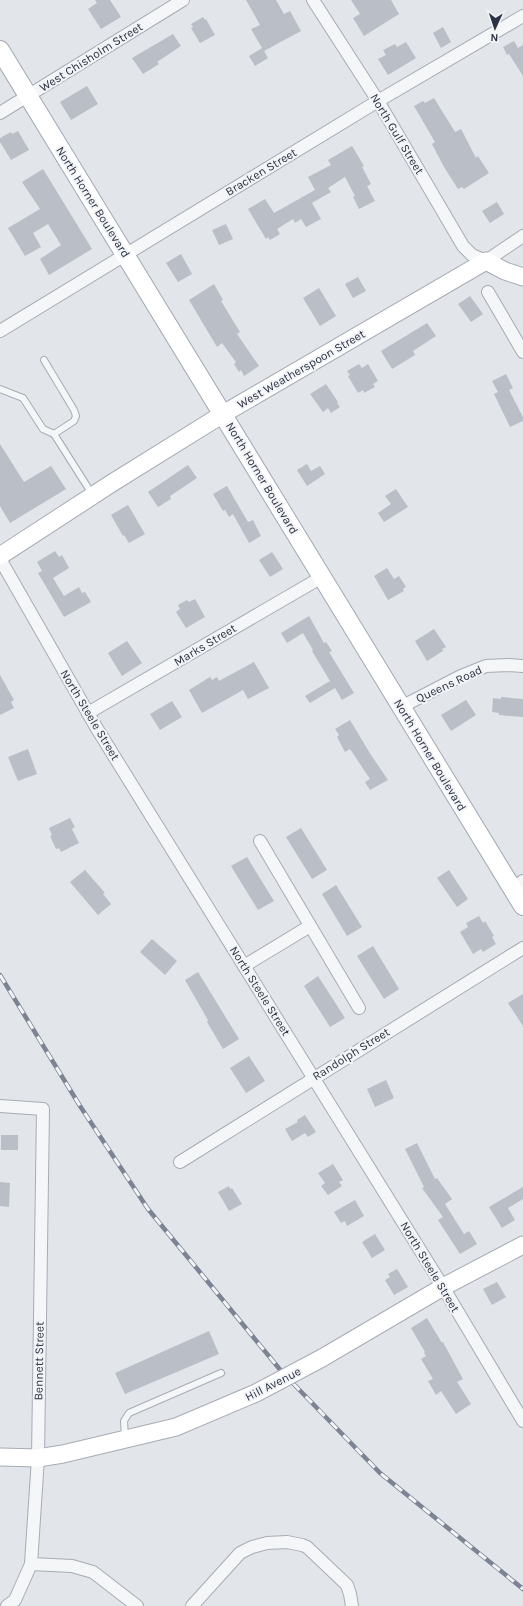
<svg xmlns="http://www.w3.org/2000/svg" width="523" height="1606" viewBox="0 0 523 1606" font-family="Karla,sans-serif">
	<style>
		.building { fill: #babec7 }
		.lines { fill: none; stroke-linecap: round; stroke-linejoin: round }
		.lane-casing { stroke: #a7acb4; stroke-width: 8 }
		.street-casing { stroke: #a7acb4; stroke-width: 14 }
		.secondary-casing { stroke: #a7acb4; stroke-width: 19 }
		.primary-casing { stroke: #a2a9b5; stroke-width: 20 }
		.lane { stroke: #f5f6f8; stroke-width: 6 }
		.street { stroke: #f5f6f8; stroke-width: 12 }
		.secondary { stroke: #fff; stroke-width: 17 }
		.primary { stroke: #fff; stroke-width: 18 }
		.rail-casing { stroke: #7c8493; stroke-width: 4.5 }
		.rail { stroke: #f2f4f7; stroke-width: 3; stroke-dasharray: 9; stroke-linecap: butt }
		.secondary-bridge-casing { stroke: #a7acb4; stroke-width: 19; stroke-linecap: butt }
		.secondary-bridge { stroke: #fff; stroke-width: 17 }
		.labels { text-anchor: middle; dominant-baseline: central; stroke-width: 4; stroke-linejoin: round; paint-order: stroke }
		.street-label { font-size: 12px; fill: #2b3241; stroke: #f2f4f7 }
	</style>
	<rect width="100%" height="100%" fill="#e2e5ea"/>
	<g class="building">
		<polygon points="95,0 110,0 121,17 101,29 88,9 97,3"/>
		<polygon points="246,0 276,0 284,14 290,11 301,31 264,51 268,58 255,66 249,56 262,48 251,29 260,25"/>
		<polygon points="351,0 391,0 399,14 364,36 353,18 360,14"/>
		<polygon points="203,17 205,20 206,19 215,35 200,43 191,28 193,27 191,24"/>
		<polygon points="443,27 451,42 441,48 433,33"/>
		<polygon points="173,34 181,46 157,62 159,64 143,74 132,58"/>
		<polygon points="514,41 518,48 523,45 523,76 509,54 507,55 503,47"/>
		<polygon points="406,42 416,58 388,75 378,59 386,55 383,50 395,44 397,47"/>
		<polygon points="87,86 98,104 71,120 60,102"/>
		<polygon points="434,98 455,132 461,129 476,158 478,156 489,173 464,189 462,187 458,189 444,167 432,144 435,142 414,106 423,101 425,103"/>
		<polygon points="18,131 29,150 11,160 0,142 0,138 11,132 12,134"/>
		<polygon points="352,146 364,166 362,167 371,184 367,186 375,201 359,209 353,197 355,196 345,177 328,188 331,192 312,203 321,219 306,227 301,219 295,223 293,219 277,229 280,234 270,240 268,237 266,239 248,209 265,199 274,213 315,190 308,177 331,165 328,160"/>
		<polygon points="43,169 92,249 49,275 40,259 61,245 48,224 33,233 41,247 25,256 8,228 40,209 22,182"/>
		<polygon points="497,202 504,214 490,223 482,211"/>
		<polygon points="226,224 233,239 219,245 212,230"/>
		<polygon points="181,254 192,274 178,282 166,263"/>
		<polygon points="358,277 366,291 353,298 345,284"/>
		<polygon points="214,284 223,300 221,301 240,332 237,334 259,366 244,376 241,370 239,372 234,364 236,362 222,343 217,347 189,300"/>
		<polygon points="319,288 336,316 320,326 303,298"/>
		<polygon points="470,296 483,314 471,322 458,304"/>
		<polygon points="427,323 436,336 413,351 415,355 392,369 381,351"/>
		<polygon points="359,364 362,368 368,364 378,381 373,384 375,387 364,393 363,390 358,393 348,376 350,375 347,371"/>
		<polygon points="506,374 513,388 509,390 523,417 523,421 510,427 494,394 498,392 492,381"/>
		<polygon points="326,384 338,402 337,403 340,407 331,413 328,408 323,412 310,394"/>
		<polygon points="0,444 24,482 51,466 66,489 10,523 0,506"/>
		<polygon points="307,464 311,471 320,466 325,474 307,486 297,470"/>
		<polygon points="188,465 197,478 170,496 171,499 158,507 148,492"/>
		<polygon points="227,486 248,522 253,520 261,536 249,543 233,514 229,517 225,510 223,511 213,494"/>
		<polygon points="396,489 408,507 384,522 378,513 391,504 385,496"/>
		<polygon points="128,505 145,534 129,543 124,535 123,536 111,515"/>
		<polygon points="55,551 59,557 62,555 69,568 53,578 64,596 79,587 82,593 85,592 91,602 64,617 38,573 42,571 37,562"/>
		<polygon points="272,552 283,569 270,577 259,560"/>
		<polygon points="387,568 394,579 399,576 406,587 403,589 404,591 388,600 374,576"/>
		<polygon points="195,599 205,617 186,628 176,612 180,609 178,605 187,600 189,602"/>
		<polygon points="309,616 324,643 326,642 332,651 329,652 354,693 342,700 335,688 310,703 305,696 330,681 312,651 313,650 303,633 287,643 281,633"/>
		<polygon points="434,629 446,647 442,649 443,651 427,661 415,641"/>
		<polygon points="127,641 142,663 122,676 108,653"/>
		<polygon points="254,662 269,688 248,699 243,690 202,713 189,690 210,677 212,680 217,677 219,681"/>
		<polygon points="0,675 14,700 11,702 14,708 0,715"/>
		<polygon points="501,697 523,699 523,717 499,715 499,713 492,712 493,698 501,699"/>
		<polygon points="466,700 476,715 451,731 441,715"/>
		<polygon points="172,701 182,717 160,730 150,714"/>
		<polygon points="350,720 371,755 388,780 370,790 365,782 370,779 350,749 345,752 337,737 339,735 335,729"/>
		<polygon points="28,749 37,774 18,781 8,757"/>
		<polygon points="70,818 75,827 72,829 79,843 61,852 59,848 56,849 50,836 52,835 49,828"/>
		<polygon points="301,828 327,870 312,879 286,837"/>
		<polygon points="247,857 274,901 258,910 231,866"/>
		<polygon points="85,870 105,893 103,894 111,904 98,915 70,882"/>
		<polygon points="449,870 468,899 457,907 437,878"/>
		<polygon points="336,885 362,927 347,936 322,894"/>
		<polygon points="479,916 483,923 485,921 494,936 492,937 496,944 483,952 481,949 473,954 460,932 468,927 466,923"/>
		<polygon points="152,939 177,961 165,975 140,952"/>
		<polygon points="373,946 399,989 384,999 357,956"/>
		<polygon points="198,972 239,1039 223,1049 207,1022 208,1020 185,980"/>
		<polygon points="318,976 345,1018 330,1027 304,986"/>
		<polygon points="523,994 523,1026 508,1003"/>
		<polygon points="249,1056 265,1081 246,1093 230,1068"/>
		<polygon points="386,1080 394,1098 375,1107 367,1089"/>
		<polygon points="305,1115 316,1132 308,1137 305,1133 292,1141 285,1129 298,1122 297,1120"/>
		<rect x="1" y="1135" width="17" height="15"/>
		<polygon points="417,1143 435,1179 437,1178 452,1199 445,1204 464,1234 469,1231 477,1244 460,1254 438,1220 443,1217 422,1188 424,1187 405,1149"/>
		<polygon points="333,1164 343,1180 339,1182 342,1186 328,1195 321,1186 325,1183 318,1173"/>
		<polygon points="0,1182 10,1183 9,1207 0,1206"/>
		<polygon points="229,1186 230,1189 232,1188 242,1204 229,1211 218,1192"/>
		<polygon points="523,1187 523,1199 508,1208 515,1220 502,1228 489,1207"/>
		<polygon points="355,1200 364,1216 347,1226 345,1221 341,1223 334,1212"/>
		<polygon points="375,1234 385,1250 372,1258 362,1242"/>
		<polygon points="397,1269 408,1287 394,1295 385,1280 390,1277 388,1274"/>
		<polygon points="497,1282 506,1297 492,1305 483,1289"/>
		<polygon points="427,1318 442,1343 443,1342 463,1379 457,1382 471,1404 456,1414 441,1391 436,1395 428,1381 433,1379 421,1359 426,1356 424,1353 425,1352 411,1328"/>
		<polygon points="209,1331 219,1354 125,1394 115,1373"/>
	</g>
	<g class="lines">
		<g class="lane-casing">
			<g id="lane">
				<polyline points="0,389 23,398 43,429 54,434 74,421 76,416 74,410 44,360"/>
				<polyline points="54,434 92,494"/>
				<polyline points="125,1437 124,1421 129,1413 221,1373"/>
			</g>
		</g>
		<g class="street-casing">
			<g id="street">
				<polyline points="313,0 378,101 463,246 472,255 486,261 523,236"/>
				<polyline points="0,113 183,0"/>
				<polyline points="488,292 523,352"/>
				<polyline points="0,331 378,101 523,16"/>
				<polyline points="0,559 96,727 443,1287 523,1421"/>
				<polyline points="401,707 461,676 486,666 508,665 523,666"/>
				<polyline points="88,713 322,577"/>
				<polyline points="260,841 359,1008"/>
				<polyline points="512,888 523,881"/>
				<polyline points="244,966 310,926"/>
				<polyline points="0,1106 43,1109 38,1458 31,1564 15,1600 7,1606"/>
				<polyline points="180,1162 523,948"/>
				<polyline points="31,1564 72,1566 93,1572 137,1606"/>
				<polyline points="192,1606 240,1553 252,1547 267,1543 287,1542 302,1545 307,1547 347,1585 350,1594 352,1606"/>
			</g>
		</g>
		<g class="secondary-casing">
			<g id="secondary">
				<polyline points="0,556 112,483 223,414 486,261 505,271 523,277"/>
				<polyline points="322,1358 443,1287 523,1245"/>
				<polyline points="0,1457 38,1458 63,1454 176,1427 256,1393"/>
			</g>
		</g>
		<g class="primary-casing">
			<polyline id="primary" points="0,50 523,906"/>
		</g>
		<use href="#lane" class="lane"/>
		<use href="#street" class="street"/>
		<use href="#secondary" class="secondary"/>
		<use href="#primary" class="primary"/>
		<g class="rail-casing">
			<polyline id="rail" points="0,975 80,1106 148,1209 282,1372 380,1473 523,1589"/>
		</g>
		<use href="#rail" class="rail"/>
		<g class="secondary-bridge-casing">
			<polyline id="secondary-bridge" points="256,1393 322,1358"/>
		</g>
		<use href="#secondary-bridge" class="secondary-bridge"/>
	</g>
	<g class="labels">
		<g class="street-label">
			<text transform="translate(91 57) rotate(-32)">West Chisholm Street</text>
			<text transform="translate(397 134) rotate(59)">North Gulf Street</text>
			<text transform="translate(261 172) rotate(-31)">Bracken Street</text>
			<text transform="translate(93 202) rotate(58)">North Horner Boulevard</text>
			<text transform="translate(301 369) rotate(-30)">West Weatherspoon Street</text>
			<text transform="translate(262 478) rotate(59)">North Horner Boulevard</text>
			<text transform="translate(205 645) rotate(-31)">Marks Street</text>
			<text transform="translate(449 684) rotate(-25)">Queens Road</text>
			<text transform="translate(90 715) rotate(59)">North Steele Street</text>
			<text transform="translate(430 755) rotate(59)">North Horner Boulevard</text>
			<text transform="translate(260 991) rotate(58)">North Steele Street</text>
			<text transform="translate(351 1054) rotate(-32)">Randolph Street</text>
			<text transform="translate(430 1267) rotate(59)">North Steele Street</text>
			<text transform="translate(39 1361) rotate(-89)">Bennett Street</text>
			<text transform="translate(273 1384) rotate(-27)">Hill Avenue</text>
		</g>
	</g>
	<g transform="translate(495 28) rotate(183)" stroke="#f2f4f7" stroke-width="3" paint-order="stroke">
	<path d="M0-3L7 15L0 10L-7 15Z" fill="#2b3241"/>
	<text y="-6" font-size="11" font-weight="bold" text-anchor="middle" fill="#2b3241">N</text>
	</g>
</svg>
